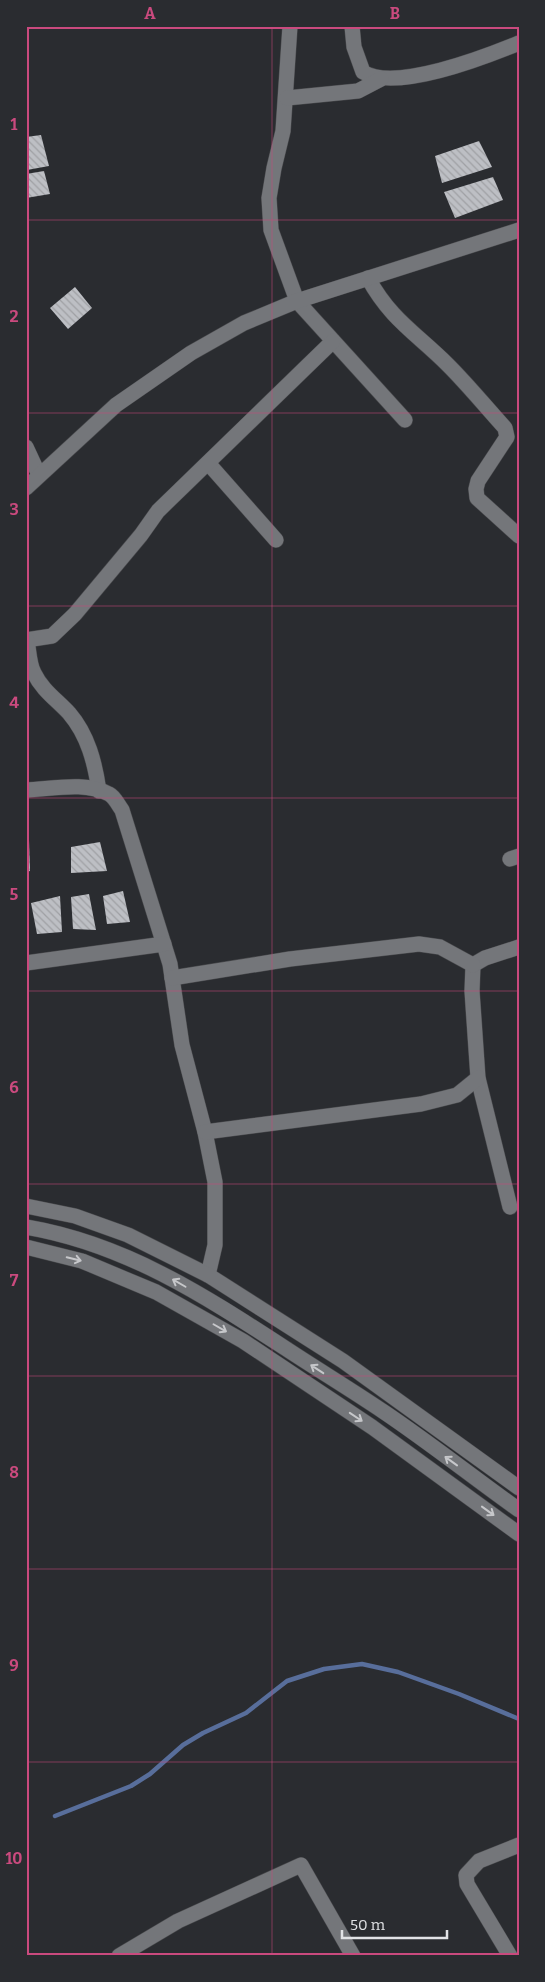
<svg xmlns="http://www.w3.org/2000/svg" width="545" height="1982" viewBox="0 0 545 1982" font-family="Bitter,serif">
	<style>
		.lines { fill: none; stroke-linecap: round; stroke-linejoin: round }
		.stream { stroke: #586e9b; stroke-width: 4.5 }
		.building { fill: url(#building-back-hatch) }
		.minor-casing { stroke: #494a4d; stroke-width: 16 }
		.minor { stroke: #74767a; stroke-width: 15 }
		.oneway { stroke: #c6c7ca }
		.grid { fill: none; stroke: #ca4a7e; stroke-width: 1; stroke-opacity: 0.55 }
		.neatline { fill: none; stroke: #ca4a7e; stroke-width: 2 }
		.grid-label { font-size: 16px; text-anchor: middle; font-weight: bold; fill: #ca4a7e }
	</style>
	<defs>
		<pattern id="building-back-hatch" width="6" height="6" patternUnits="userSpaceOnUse" patternTransform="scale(1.25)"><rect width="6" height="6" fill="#bdbfc4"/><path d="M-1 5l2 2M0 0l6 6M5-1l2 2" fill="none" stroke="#9fa0a4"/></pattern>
	</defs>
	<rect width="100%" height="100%" fill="#2a2c30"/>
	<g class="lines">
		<polyline class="stream" points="55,1816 131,1786 150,1774 183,1745 203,1733 246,1713 287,1681 324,1669 362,1664 398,1672 459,1694 519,1719"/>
	</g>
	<g class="building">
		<polygon points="41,135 49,166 27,170 26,137"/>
		<polygon points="479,141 492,167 442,183 435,156"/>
		<polygon points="44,171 50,194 26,198 26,174"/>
		<polygon points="493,177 503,200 455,218 444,192"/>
		<polygon points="75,287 92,308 68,329 50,308"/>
		<polygon points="26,841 29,841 30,871 26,872"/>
		<polygon points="100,842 107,871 71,873 71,847"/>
		<polygon points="123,891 130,922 107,924 103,896"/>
		<polygon points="89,894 96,930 73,929 71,897"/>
		<polygon points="60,896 62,932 37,934 31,903"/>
	</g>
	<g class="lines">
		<g class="minor-casing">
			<g id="minor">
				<polyline points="290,26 283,131 274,168 269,198 271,230 297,301 405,420"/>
				<path d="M352,26L354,47L363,72C395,92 485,57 519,43"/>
				<polyline points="287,98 358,91 381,79"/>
				<path d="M368,278C391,320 416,333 448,365C468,385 486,407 505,428L507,437L478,481L476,489L477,498L519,536"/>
				<polyline points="26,447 39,475"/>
				<polyline points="208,463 276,540"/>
				<polyline points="26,488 116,405 191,353 244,323 297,301 519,230"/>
				<polyline points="26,640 52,636 75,614 141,535 158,511 333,341"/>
				<path d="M27,640C29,650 29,664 34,673C42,690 57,700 69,713C88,735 95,763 99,791"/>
				<path d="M26,790C52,789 85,781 109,794C115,797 118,805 122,810L170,964L182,1045L205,1132L215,1182V1245L208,1275"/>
				<polyline points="510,859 519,856"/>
				<polyline points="26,963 164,944"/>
				<polyline points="473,965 472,991 478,1078 510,1207"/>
				<polyline points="473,965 485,958 519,947"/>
				<polyline points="172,978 290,959 419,944 440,947 473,965"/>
				<polyline points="205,1132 421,1104 457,1095 478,1078"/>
				<polyline points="26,1206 75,1216 128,1235 208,1275 343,1361 519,1488"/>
				<path d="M26,1227C126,1244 205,1296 288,1350C320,1371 353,1391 384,1412C430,1443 474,1478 519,1510"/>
				<polyline points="26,1247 82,1261 156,1292 243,1341 372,1427 519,1534"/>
				<polyline points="119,1956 178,1921 301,1865 353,1956"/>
				<polyline points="510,1956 467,1884 466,1875 479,1861 519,1845"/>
			</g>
		</g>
		<use href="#minor" class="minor"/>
	</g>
	<defs><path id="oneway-shaft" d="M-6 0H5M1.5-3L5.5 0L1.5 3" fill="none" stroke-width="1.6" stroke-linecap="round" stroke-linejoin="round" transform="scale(1.25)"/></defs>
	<g class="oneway">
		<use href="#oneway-shaft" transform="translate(74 1259) rotate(14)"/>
		<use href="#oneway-shaft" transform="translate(179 1283) rotate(-150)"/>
		<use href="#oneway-shaft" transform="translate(220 1328) rotate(30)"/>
		<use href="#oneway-shaft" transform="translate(317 1369) rotate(-147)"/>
		<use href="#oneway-shaft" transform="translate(356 1417) rotate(34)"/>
		<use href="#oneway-shaft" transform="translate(451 1461) rotate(-144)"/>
		<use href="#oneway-shaft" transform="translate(488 1511) rotate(36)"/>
	</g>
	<path class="grid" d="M272,26V1956M26,220H519M26,413H519M26,606H519M26,798H519M26,991H519M26,1184H519M26,1376H519M26,1569H519M26,1762H519"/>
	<rect width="545" height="1982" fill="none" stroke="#2a2c30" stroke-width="55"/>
	<path d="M342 1930v8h105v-8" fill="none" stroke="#e1e2e5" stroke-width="2.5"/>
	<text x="350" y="1930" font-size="15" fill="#e1e2e5" stroke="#2a2c30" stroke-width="4" paint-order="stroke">50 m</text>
	<rect x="28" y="28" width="490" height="1926" class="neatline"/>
	<g class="grid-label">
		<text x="150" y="19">A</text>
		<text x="395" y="19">B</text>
		<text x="14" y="130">1</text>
		<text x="14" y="322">2</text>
		<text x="14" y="515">3</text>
		<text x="14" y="708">4</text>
		<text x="14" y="900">5</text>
		<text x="14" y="1093">6</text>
		<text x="14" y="1286">7</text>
		<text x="14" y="1478">8</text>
		<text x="14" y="1671">9</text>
		<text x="14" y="1864">10</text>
	</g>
</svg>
